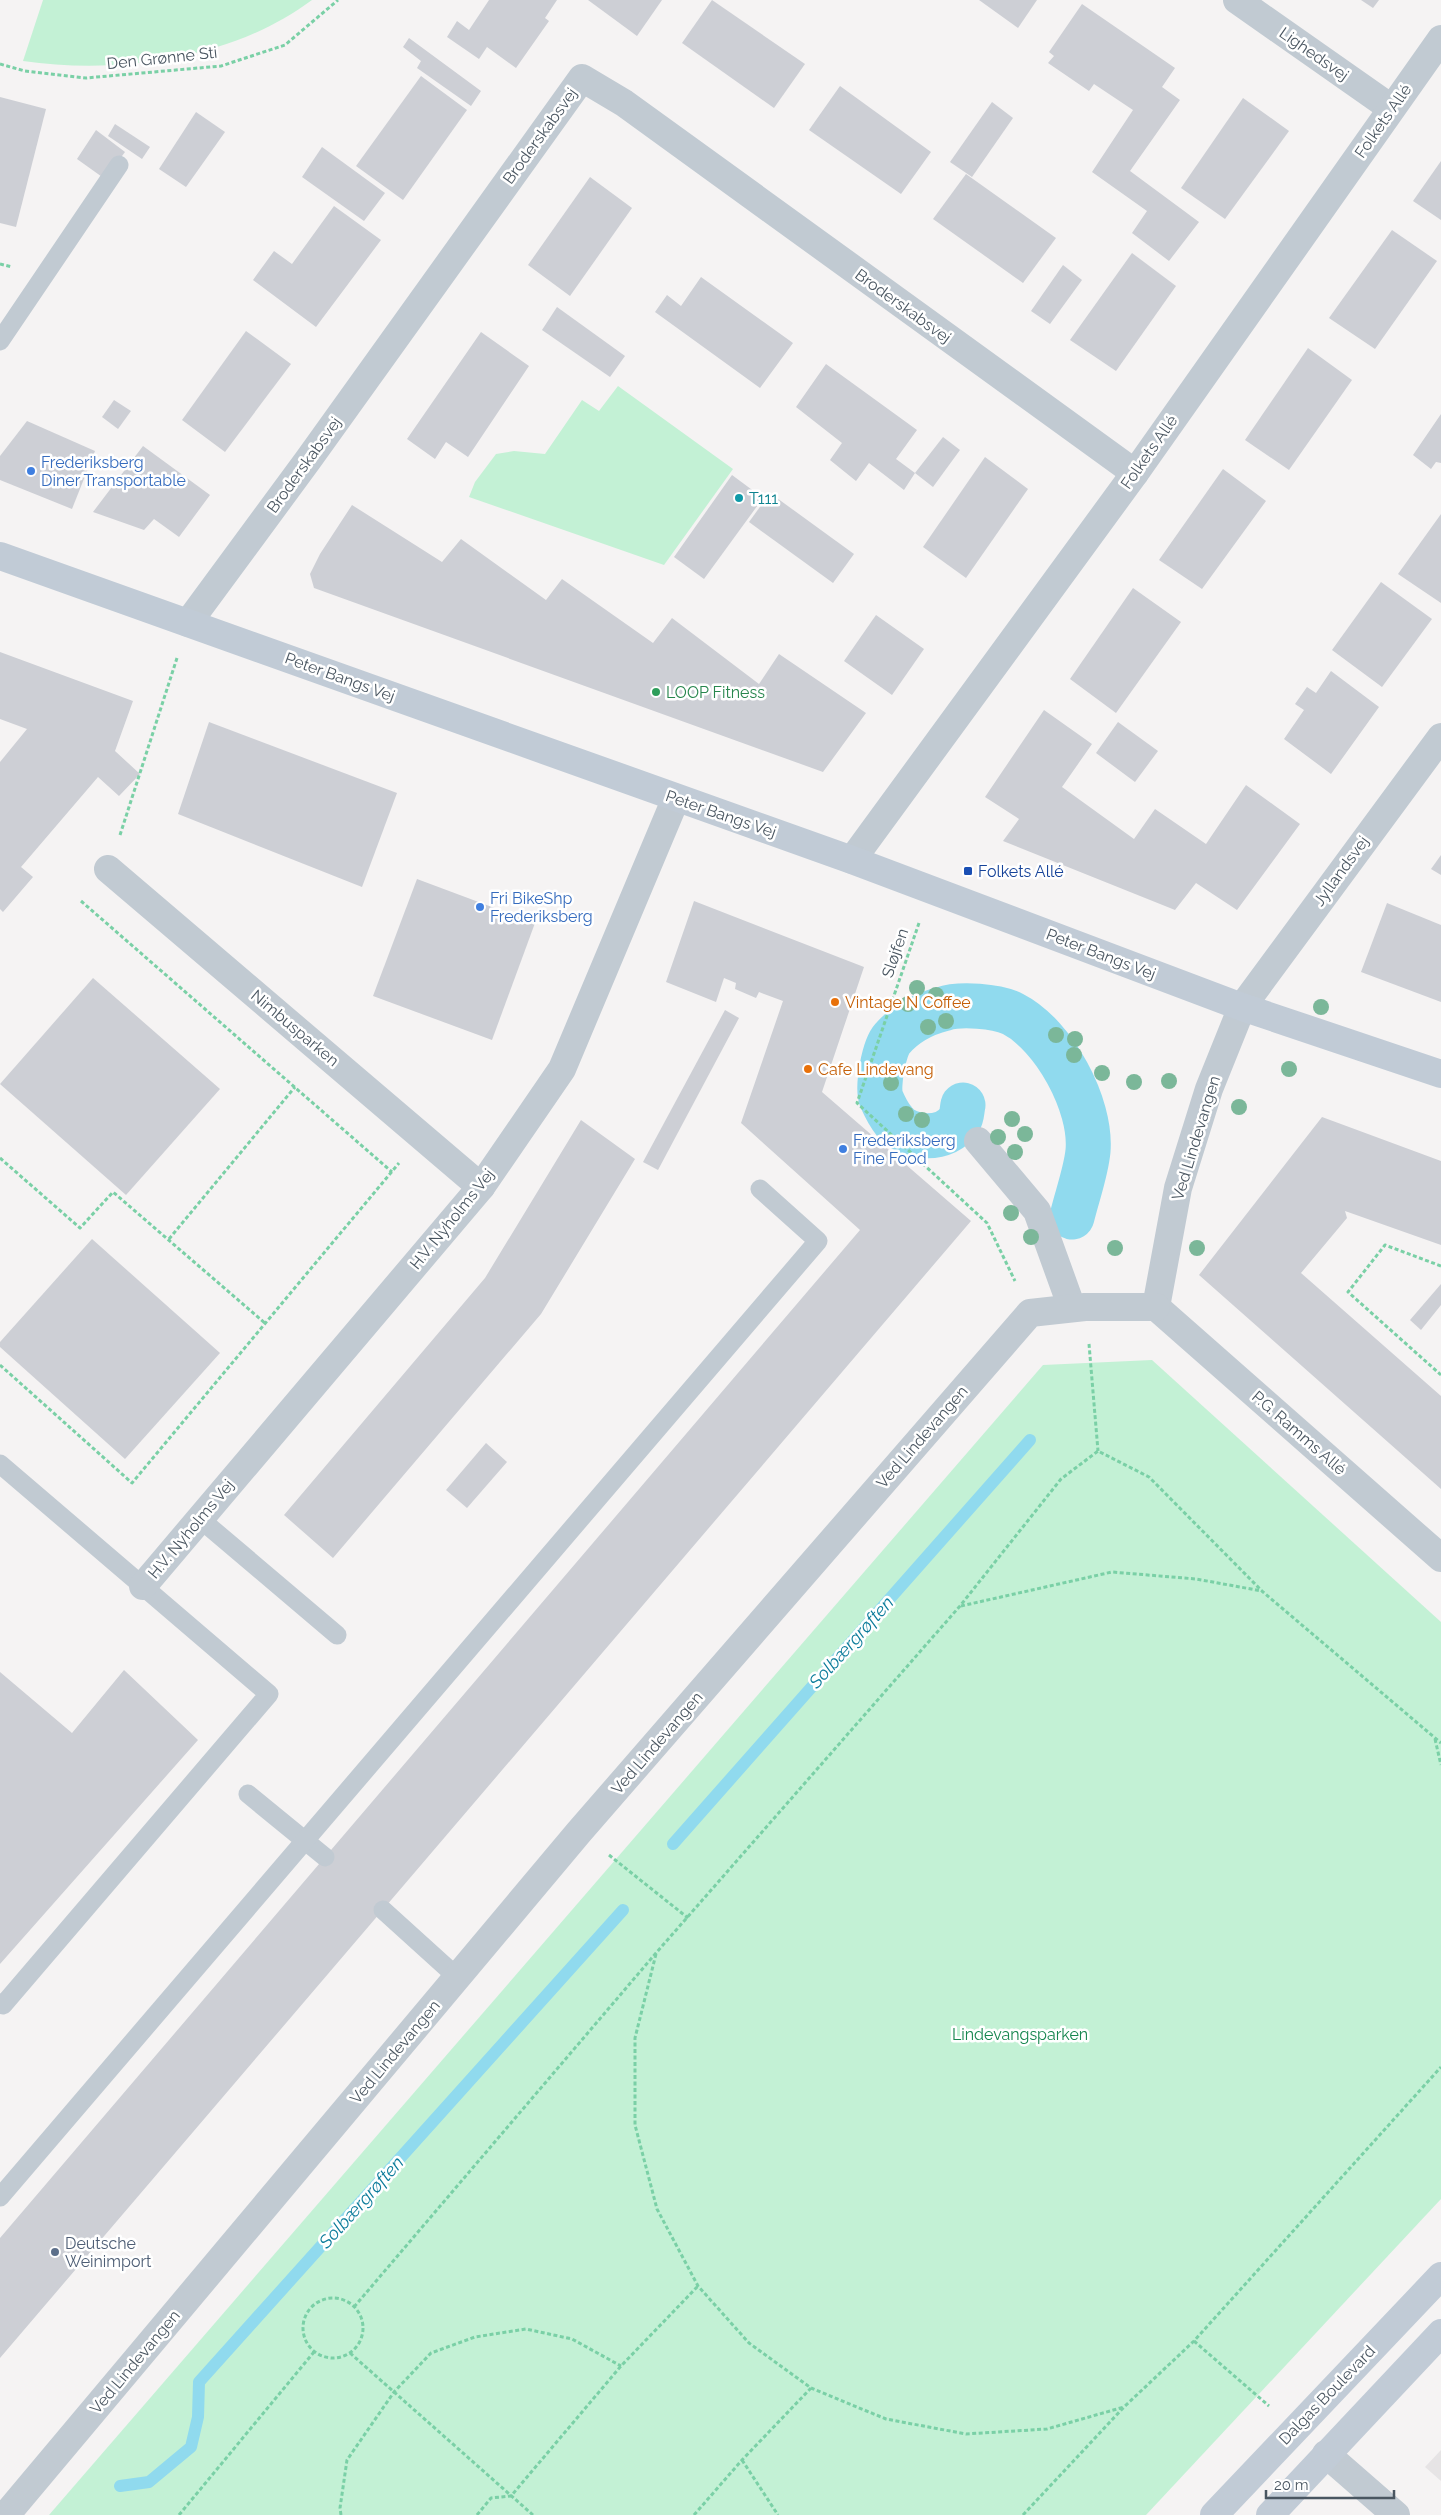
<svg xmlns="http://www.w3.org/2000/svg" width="1441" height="2515" viewBox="0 0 1441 2515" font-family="Raleway,sans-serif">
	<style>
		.education { fill: #e6e4e5 }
		.green { fill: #c3f1d5 }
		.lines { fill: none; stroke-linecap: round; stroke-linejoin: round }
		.stream { stroke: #90daee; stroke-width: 12 }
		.canal { stroke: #90daee; stroke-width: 45 }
		.building { fill: #cdcfd5 }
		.path { stroke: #7ad0a6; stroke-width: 3; stroke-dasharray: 4 2.5; stroke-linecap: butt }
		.lane { stroke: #c1cad2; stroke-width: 19 }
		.street { stroke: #c1cad2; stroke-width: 28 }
		.secondary { stroke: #c1cbd6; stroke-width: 28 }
		.tree { fill: #7bb799 }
		.shop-dot { fill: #3f7fe0; stroke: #fff; stroke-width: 2 }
		.culture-dot { fill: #0f9aa8; stroke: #fff; stroke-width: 2 }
		.leisure-dot { fill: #2e9e5b; stroke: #fff; stroke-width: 2 }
		.transit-dot { fill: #1a4fb4; stroke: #fff; stroke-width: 2 }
		.food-dot { fill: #e8710a; stroke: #fff; stroke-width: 2 }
		.service-dot { fill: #5c6f8a; stroke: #fff; stroke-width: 2 }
		.labels { text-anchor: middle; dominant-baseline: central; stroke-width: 5; stroke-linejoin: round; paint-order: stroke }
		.street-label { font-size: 16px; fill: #4a5661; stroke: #fff }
		.shop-label { font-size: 16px; fill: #366cbe; stroke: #fff; text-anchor: start }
		.culture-label { font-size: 16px; fill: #0d838f; stroke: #fff; text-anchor: start }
		.leisure-label { font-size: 16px; fill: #27864d; stroke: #fff; text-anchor: start }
		.transit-label { font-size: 16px; fill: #164399; stroke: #fff; text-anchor: start }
		.food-label { font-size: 16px; fill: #c56008; stroke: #fff; text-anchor: start }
		.park-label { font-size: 16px; fill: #17864f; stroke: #fff }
		.service-label { font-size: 16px; fill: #4e5e75; stroke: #fff; text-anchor: start }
		.water-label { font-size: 18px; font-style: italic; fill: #0c7c9b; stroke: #fff }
	</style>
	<rect width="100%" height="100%" fill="#f5f3f3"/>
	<polygon class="education" points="1441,2450 1441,2481 1425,2467"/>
	<g class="green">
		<path d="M43,0H312C233,59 119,75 23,61Z"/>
		<polygon points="618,386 733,469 664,565 469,497 475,482 496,454 514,451 545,454 582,400 599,411"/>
		<polygon points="1152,1360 1441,1622 1441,2199 1146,2515 49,2515 1043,1365"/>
	</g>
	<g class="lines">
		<g class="stream">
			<polyline points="673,1844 1030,1440"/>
			<polyline points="120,2486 149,2482 191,2447 198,2417 199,2382 623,1910"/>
		</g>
		<path class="canal" d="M963,1105C962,1109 962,1116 960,1119C947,1142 908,1140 894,1121C889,1115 884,1105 881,1098C877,1086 884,1048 892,1039C905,1024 923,1014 943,1009C960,1003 997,1006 1013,1014C1054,1035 1092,1105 1088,1151C1086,1172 1077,1196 1072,1217"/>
	</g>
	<g class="building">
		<polygon points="489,0 557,0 545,18 549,21 516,68 487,47 479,59 447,37 457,21 469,30"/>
		<polygon points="588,0 662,0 637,36"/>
		<polygon points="712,0 805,64 774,108 682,43"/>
		<polygon points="979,0 1037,0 1018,28"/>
		<polygon points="1361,0 1379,0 1373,8"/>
		<polygon points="1082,4 1175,68 1162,87 1180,100 1130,171 1199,222 1169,261 1132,233 1147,211 1092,172 1133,110 1094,84 1089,91 1048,63 1054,56 1049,52"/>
		<polygon points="409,38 481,91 471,106 417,68 421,61 403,47"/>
		<polygon points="421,76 467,110 403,200 356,166"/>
		<polygon points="840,86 931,152 901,194 809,130"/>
		<polygon points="0,97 46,109 16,227 0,223"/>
		<polygon points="1243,98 1289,131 1225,219 1181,188"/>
		<polygon points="992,102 1013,118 972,177 950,162"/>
		<polygon points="196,112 225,132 186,187 159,169"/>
		<polygon points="115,124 150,147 142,159 108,136"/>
		<polygon points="96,130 125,152 105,179 77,159"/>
		<polygon points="322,147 385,193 364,221 302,177"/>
		<polygon points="1441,161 1441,220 1413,201"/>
		<polygon points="966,174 1056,238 1023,283 933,219"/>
		<polygon points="590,177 632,208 570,296 528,265"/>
		<polygon points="334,206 381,240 316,327 253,280 274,251 292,264"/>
		<polygon points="1392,230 1437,261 1375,349 1329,318"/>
		<polygon points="1132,253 1176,286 1116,371 1070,340"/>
		<polygon points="1063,265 1082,280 1050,324 1031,311"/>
		<polygon points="701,277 793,343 760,388 655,312 667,295 681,306"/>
		<polygon points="557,307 625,356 610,377 542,330"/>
		<polygon points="246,331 291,364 225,452 182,420"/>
		<polygon points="481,332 529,366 468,457 446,442 435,459 407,439"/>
		<polygon points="1308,348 1352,380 1289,470 1245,440"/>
		<polygon points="826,364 917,430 896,459 915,473 904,490 869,463 856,481 830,460 842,443 796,407"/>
		<polygon points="114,400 131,411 118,429 102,417"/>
		<polygon points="1441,414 1441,463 1436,462 1431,469 1413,455"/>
		<polygon points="27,421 95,451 72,509 0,480 0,456"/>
		<polygon points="943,437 960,450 933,487 915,473"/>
		<polygon points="143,446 210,495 179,537 154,519 144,530 93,512"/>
		<polygon points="985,457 1028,489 966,578 923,547"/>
		<polygon points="1223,469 1266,501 1202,589 1159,560"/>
		<polygon points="732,475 763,498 704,579 674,557"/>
		<polygon points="770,493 854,554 833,583 749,522"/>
		<polygon points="352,505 442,562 461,539 546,600 562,579 653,643 672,618 759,684 779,654 866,713 823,772 314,588 310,574 320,554"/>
		<polygon points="1441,514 1441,603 1398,574"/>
		<polygon points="1381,582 1432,619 1382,687 1332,650"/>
		<polygon points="1133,588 1181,622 1116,713 1070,679"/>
		<polygon points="876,615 924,649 892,695 844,661"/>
		<polygon points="0,652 133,701 115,751 140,774 119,796 98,777 21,867 33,877 3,912 0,909 0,762 27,729 0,719"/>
		<polygon points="1331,671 1379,707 1331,774 1284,739 1304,710 1295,704 1307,687 1316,693"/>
		<polygon points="1044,710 1092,744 1062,787 1134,839 1155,809 1206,844 1246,785 1300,824 1237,910 1196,883 1175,910 1003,841 1019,819 985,797"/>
		<polygon points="209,722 397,793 362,887 178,814"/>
		<polygon points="1118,722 1158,751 1135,782 1096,753"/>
		<polygon points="1441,855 1441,875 1431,869"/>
		<polygon points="417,879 535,923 492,1040 373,996"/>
		<polygon points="694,901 864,967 822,1092 971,1221 0,2358 0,2238 860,1230 741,1123 783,1001 759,992 756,998 735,989 736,983 724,978 716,1002 666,982"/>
		<polygon points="1387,903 1441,925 1441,1002 1361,972"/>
		<polygon points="93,978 220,1089 126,1195 0,1084"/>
		<polygon points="725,1010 739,1018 658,1170 643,1162"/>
		<polygon points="1322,1117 1441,1161 1441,1245 1345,1211 1347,1218 1301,1273 1441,1396 1441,1489 1199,1275"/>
		<polygon points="581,1120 635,1159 541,1314 333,1558 284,1515 485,1278"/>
		<polygon points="92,1239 220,1353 125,1459 0,1347 0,1342"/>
		<polygon points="1441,1284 1441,1305 1421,1330 1410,1320"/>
		<polygon points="486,1443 507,1462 467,1508 446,1490"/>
		<polygon points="124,1670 198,1740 0,1964 0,1672 72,1733"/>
	</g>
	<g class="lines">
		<g class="path">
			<polyline points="0,64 25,71 86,78 221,66 285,45 338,0"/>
			<polyline points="0,264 12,267"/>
			<polyline points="120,835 177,658"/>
			<polyline points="81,901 392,1172"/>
			<polyline points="919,923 857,1103 987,1223 1015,1281"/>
			<polyline points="0,1158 80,1228 113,1192 266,1324"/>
			<polyline points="169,1239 295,1087"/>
			<polyline points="1441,1266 1385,1245 1348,1292 1441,1375"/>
			<polyline points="1089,1344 1098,1451"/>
			<polyline points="0,1365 132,1483 399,1163"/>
			<polyline points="961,1606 1112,1572 1196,1579 1262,1591"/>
			<polyline points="1435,1739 1441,1765"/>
			<polyline points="609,1855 688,1918"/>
			<polyline points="656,1954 635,2038 635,2125 657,2209 698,2286 749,2343 811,2388 886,2419 966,2434 1047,2429 1124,2407"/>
			<circle cx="333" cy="2328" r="30"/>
			<polyline points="354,2307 656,1953 960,1606 1061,1479 1098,1451 1149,1477 1263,1592 1441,1743"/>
			<polyline points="1194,2341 1269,2406"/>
			<polyline points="350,2353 533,2515"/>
			<polyline points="742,2460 778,2515"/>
			<polyline points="179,2515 314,2352"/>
			<polyline points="341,2515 340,2508 347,2460 394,2392 431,2353 475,2337 526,2329 572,2339 621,2366"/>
			<polyline points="477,2515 491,2498 511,2496 621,2366 698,2286"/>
			<polyline points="694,2515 742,2460 811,2388"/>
			<polyline points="1023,2515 1124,2407 1194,2341 1441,2067"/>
		</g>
		<g class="lane">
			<polyline points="0,341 119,165"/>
			<polyline points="0,1464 269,1694 3,2005 0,2003"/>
			<polyline points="199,1518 337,1635"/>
			<polyline points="248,1794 325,1857"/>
			<polyline points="383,1910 457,1977"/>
			<polyline points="0,2197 818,1241 760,1189"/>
		</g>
		<g class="street">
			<polyline points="1237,0 1391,108"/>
			<polyline points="188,623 308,460 582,78 624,103 1135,473"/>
			<polyline points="852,860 1135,473 1441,39"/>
			<polyline points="108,869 481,1187"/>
			<polyline points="978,1141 1037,1211 1072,1308"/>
			<polyline points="1156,1307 1178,1188 1209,1089 1242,1007 1441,737"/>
			<polyline points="1156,1307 1441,1558"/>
			<polyline points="143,1586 481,1187 562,1069 676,798"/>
			<polyline points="1326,2454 1396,2515"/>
			<polyline points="6,2515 579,1832 1030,1313 1085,1307 1156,1307"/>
		</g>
		<g class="secondary">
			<polyline points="0,556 852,860 1242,1007 1441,1074"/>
			<polyline points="1214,2515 1441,2276"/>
			<polyline points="1270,2515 1441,2333"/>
		</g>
	</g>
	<g class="tree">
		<circle cx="917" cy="988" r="8"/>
		<circle cx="936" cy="995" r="8"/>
		<circle cx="908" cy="1004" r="8"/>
		<circle cx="1321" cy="1007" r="8"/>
		<circle cx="946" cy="1021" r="8"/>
		<circle cx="928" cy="1027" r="8"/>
		<circle cx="1056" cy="1035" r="8"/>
		<circle cx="1075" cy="1039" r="8"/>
		<circle cx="1074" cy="1055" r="8"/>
		<circle cx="1289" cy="1069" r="8"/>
		<circle cx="1102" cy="1073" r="8"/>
		<circle cx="1169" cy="1081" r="8"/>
		<circle cx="1134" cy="1082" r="8"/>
		<circle cx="891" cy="1083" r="8"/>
		<circle cx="1239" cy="1107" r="8"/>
		<circle cx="906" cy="1114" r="8"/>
		<circle cx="1012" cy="1119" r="8"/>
		<circle cx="922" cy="1120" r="8"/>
		<circle cx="1025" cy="1134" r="8"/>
		<circle cx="998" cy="1137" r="8"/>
		<circle cx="1015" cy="1152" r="8"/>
		<circle cx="1011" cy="1213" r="8"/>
		<circle cx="1031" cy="1237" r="8"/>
		<circle cx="1115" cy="1248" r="8"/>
		<circle cx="1197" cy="1248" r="8"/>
	</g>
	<g class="shop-dot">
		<circle cx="31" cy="471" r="5"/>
		<circle cx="480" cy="907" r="5"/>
		<circle cx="843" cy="1149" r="5"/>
	</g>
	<circle class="culture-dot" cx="739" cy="498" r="5"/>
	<circle class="leisure-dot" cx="656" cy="692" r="5"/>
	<rect class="transit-dot" x="963" y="866" width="10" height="10" rx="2.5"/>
	<g class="food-dot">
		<circle cx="835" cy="1002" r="5"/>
		<circle cx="808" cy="1069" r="5"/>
	</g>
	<circle class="service-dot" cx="55" cy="2252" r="5"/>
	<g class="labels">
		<g class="street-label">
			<text transform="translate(1314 54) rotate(35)">Lighedsvej</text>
			<text transform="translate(162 58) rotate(-6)">Den Grønne Sti</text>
			<text transform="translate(1383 121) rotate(-55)">Folkets Allé</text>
			<text transform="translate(540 136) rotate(-54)">Broderskabsvej</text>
			<text transform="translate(903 306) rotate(36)">Broderskabsvej</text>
			<text transform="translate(1149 452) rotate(-55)">Folkets Allé</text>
			<text transform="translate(304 465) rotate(-54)">Broderskabsvej</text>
			<text transform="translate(340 677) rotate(20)">Peter Bangs Vej</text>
			<text transform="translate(721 814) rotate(19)">Peter Bangs Vej</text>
			<text transform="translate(1341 871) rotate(-54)">Jyllandsvej</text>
			<text transform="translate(895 953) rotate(-71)">Sløjfen</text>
			<text transform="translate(1101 954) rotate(21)">Peter Bangs Vej</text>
			<text transform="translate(295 1028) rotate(40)">Nimbusparken</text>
			<text transform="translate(1196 1138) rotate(-73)">Ved Lindevangen</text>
			<text transform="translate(452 1219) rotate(-51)">H.V. Nyholms Vej</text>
			<text transform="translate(1299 1433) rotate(41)">P.G. Ramms Allé</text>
			<text transform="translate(922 1437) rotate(-49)">Ved Lindevangen</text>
			<text transform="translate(191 1529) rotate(-50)">H.V. Nyholms Vej</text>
			<text transform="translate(657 1743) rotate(-49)">Ved Lindevangen</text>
			<text transform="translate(395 2052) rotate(-50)">Ved Lindevangen</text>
			<text transform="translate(135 2362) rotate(-50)">Ved Lindevangen</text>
			<text transform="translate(1327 2395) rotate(-46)">Dalgas Boulevard</text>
		</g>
		<g class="shop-label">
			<text x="41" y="462">Frederiksberg<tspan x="41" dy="18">Diner Transportable</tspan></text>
			<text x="490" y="898">Fri BikeShp<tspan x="490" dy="18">Frederiksberg</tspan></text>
			<text x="853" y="1140">Frederiksberg<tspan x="853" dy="18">Fine Food</tspan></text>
		</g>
		<g class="culture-label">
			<text x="749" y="498">T111</text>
		</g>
		<g class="leisure-label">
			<text x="666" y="692">LOOP Fitness</text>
		</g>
		<g class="transit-label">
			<text x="978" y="871">Folkets Allé</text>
		</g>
		<g class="food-label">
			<text x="845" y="1002">Vintage N Coffee</text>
			<text x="818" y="1069">Cafe Lindevang</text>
		</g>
		<g class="park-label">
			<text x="1020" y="2034">Lindevangsparken</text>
		</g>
		<g class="service-label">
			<text x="65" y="2243">Deutsche<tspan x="65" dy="18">Weinimport</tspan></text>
		</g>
		<g class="water-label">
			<text transform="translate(851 1642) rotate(-48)">Solbærgrøften</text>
			<text transform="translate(361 2202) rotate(-48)">Solbærgrøften</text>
		</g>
	</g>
	<path d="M1266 2490v8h128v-8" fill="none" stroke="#4a5661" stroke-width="2.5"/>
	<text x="1274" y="2490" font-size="15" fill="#4a5661" stroke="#ffffff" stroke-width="4" paint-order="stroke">20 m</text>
</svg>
